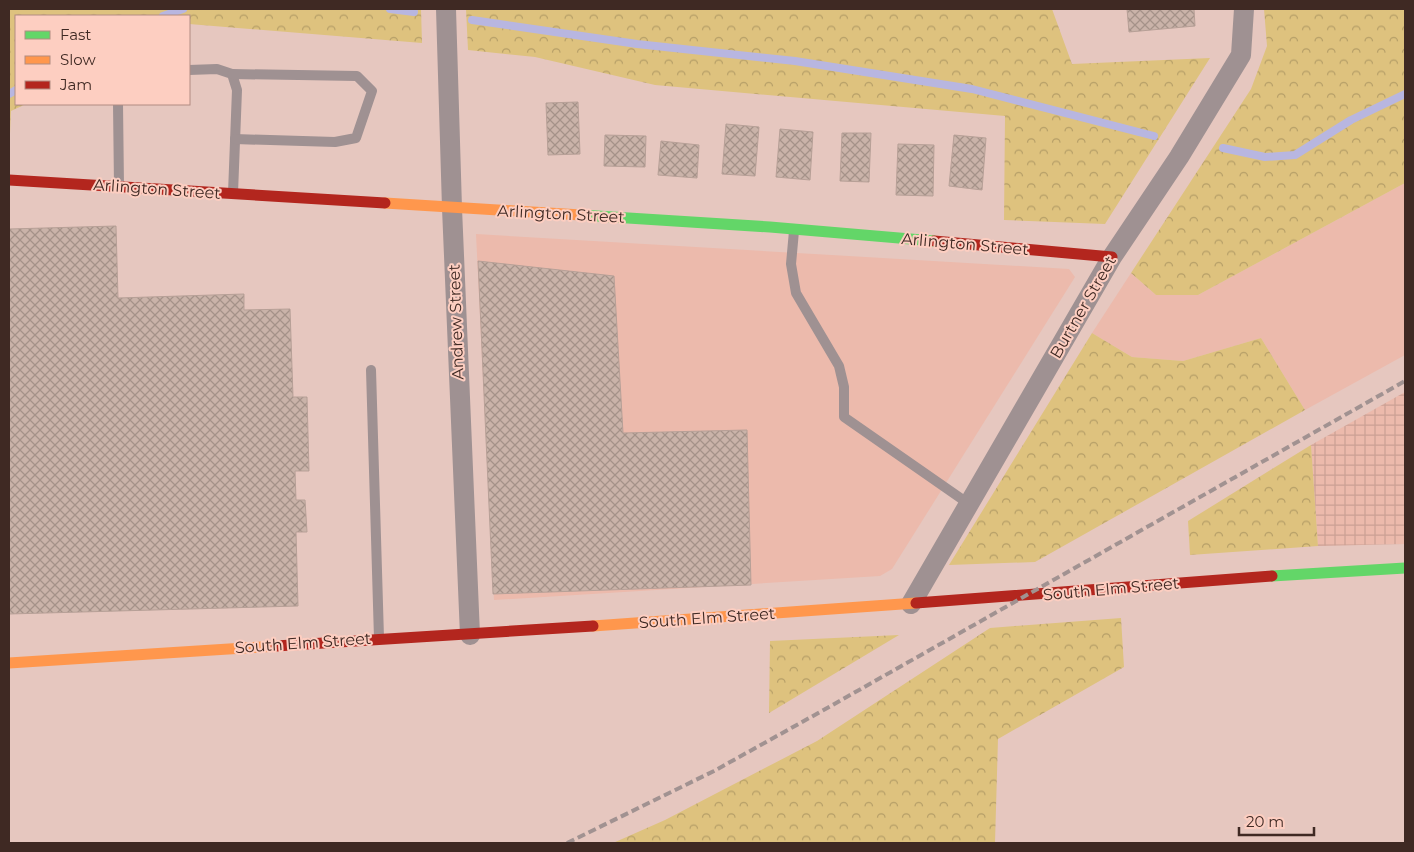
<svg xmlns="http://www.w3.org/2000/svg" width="1414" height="852" viewBox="0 0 1414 852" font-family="Montserrat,sans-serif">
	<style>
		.built { fill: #ecbaac }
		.industrial { fill: url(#industrial-grid) }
		.forest { fill: url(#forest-crowns) }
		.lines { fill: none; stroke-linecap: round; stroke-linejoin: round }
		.stream { stroke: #b8b6e0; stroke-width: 8 }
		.building { fill: url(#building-cross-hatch); stroke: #b7a097 }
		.lane { stroke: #9f9192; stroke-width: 10 }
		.street { stroke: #9f9192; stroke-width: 20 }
		.fast { stroke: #63d668; stroke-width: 11 }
		.slow { stroke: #ff974d; stroke-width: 11 }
		.jam { stroke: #b3261e; stroke-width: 11 }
		.rail { stroke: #a19291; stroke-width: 4; stroke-dasharray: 8 4; stroke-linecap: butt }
		.labels { text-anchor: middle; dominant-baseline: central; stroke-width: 4; stroke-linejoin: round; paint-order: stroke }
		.street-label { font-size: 16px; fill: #3f2923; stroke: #fdcec1 }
	</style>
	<defs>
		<pattern id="industrial-grid" width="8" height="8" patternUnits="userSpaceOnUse" patternTransform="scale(1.25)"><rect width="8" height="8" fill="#ecbaac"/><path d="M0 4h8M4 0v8" fill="none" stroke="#cba094"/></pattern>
		<pattern id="forest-crowns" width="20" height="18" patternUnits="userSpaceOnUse" patternTransform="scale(1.25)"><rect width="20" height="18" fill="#dec27e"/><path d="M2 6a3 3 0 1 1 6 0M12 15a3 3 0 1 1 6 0" fill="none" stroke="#b59e67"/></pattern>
		<pattern id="building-cross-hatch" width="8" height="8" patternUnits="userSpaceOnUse" patternTransform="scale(1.25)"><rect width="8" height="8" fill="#cab3a9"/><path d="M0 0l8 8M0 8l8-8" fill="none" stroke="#a59289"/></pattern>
	</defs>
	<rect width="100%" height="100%" fill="#e6c7bf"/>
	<g class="built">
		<polygon points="1405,183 1405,355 1305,410 1261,338 1183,361 1132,357 1092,333 1131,273 1156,295 1198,295"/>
		<polygon points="476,234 1069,269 1075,277 892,569 880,576 494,600"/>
	</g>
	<polygon class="industrial" points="1405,392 1405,544 1318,546 1311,445"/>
	<g class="forest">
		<polygon points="9,9 421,9 422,43 189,24 189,16 16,16 16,104 26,104 11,111 9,157"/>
		<polygon points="466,9 1052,9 1072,64 1210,58 1105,224 1004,220 1005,116 655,85 535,57 468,50"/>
		<polygon points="1264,9 1405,9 1405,183 1198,295 1156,295 1131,273 1251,89 1267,46"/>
		<polygon points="1092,333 1132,357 1183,361 1261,338 1305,410 1035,562 949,565"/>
		<polygon points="1311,445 1318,546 1190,555 1188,521"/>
		<polygon points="1121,618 1124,667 998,739 995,843 613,843 665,820 817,741 990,628"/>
		<polygon points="899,635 769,713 770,641"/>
	</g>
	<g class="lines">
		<g class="stream">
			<polyline points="390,9 414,12"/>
			<polyline points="163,16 183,9"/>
			<polyline points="472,20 637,44 795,61 972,89 1154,136"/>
			<polyline points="9,94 16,90"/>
			<polyline points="1223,148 1265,157 1295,155 1351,120 1405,94"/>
		</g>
	</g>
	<g class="building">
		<polygon points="1127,9 1194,9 1195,26 1129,32"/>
		<polygon points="578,102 580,154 548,155 546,103"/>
		<polygon points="726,124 759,127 755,176 722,174"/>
		<polygon points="780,129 813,132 810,180 776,177"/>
		<polygon points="842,133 871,133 869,182 840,181"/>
		<polygon points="605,135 646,136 645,167 604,166"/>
		<polygon points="954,135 986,138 982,190 949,186"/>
		<polygon points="661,141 699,145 697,178 658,175"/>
		<polygon points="898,144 934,145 933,196 896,195"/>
		<polygon points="116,226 118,298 244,294 244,310 290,309 293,397 307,397 309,471 295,471 296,500 305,500 307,532 296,532 298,606 9,614 9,229"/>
		<polygon points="478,261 614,276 623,433 747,430 751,585 493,594"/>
	</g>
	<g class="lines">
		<g class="lane">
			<polyline points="189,70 217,69 232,74 237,90 233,193"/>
			<polyline points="232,74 357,76 372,91 356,138 335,142 235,139"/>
			<polyline points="118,104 119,186"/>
			<polyline points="794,231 791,264 796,293 839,366 844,387 844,417 969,504"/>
			<polyline points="371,370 379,638"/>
		</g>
		<g class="street">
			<polyline points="446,9 452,208 470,635"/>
			<polyline points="911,604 1112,257 1179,157 1241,55 1244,9"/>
		</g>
		<g class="fast">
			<polyline points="581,215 770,227 934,241"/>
			<polyline points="1272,576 1405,568"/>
		</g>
		<g class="slow">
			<polyline points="385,203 581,215"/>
			<polyline points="593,626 916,603"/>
			<polyline points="9,663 276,646"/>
		</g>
		<g class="jam">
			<polyline points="9,180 385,203"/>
			<polyline points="934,241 1112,257"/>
			<polyline points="916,603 1272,576"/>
			<polyline points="276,646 593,626"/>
		</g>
		<polyline class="rail" points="567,843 714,771 829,707 1405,381"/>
	</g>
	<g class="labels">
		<g class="street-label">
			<text transform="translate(157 189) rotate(4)">Arlington Street</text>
			<text transform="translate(561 214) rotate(3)">Arlington Street</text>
			<text transform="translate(965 244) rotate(5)">Arlington Street</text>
			<text transform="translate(1083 307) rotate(-60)">Burtner Street</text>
			<text transform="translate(456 322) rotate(-92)">Andrew Street</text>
			<text transform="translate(1111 589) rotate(-5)">South Elm Street</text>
			<text transform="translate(707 618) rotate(-4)">South Elm Street</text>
			<text transform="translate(303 643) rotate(-4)">South Elm Street</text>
		</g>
	</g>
	<rect width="1414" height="852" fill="none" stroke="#3f2923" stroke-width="20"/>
	<rect x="15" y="15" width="175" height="90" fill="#fdcec1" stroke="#b18c82"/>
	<rect x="25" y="31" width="25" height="8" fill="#63d668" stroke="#b18c82"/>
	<text x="60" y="40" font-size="15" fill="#3f2923">Fast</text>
	<rect x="25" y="56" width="25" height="8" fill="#ff974d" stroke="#b18c82"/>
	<text x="60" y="65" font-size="15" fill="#3f2923">Slow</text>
	<rect x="25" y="81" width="25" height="8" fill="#b3261e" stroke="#b18c82"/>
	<text x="60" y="90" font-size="15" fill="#3f2923">Jam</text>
	<path d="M1239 827v8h75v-8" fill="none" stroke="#3f2923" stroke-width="2.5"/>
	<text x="1246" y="827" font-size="15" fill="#3f2923" stroke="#fdcec1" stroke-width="4" paint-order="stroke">20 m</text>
</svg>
